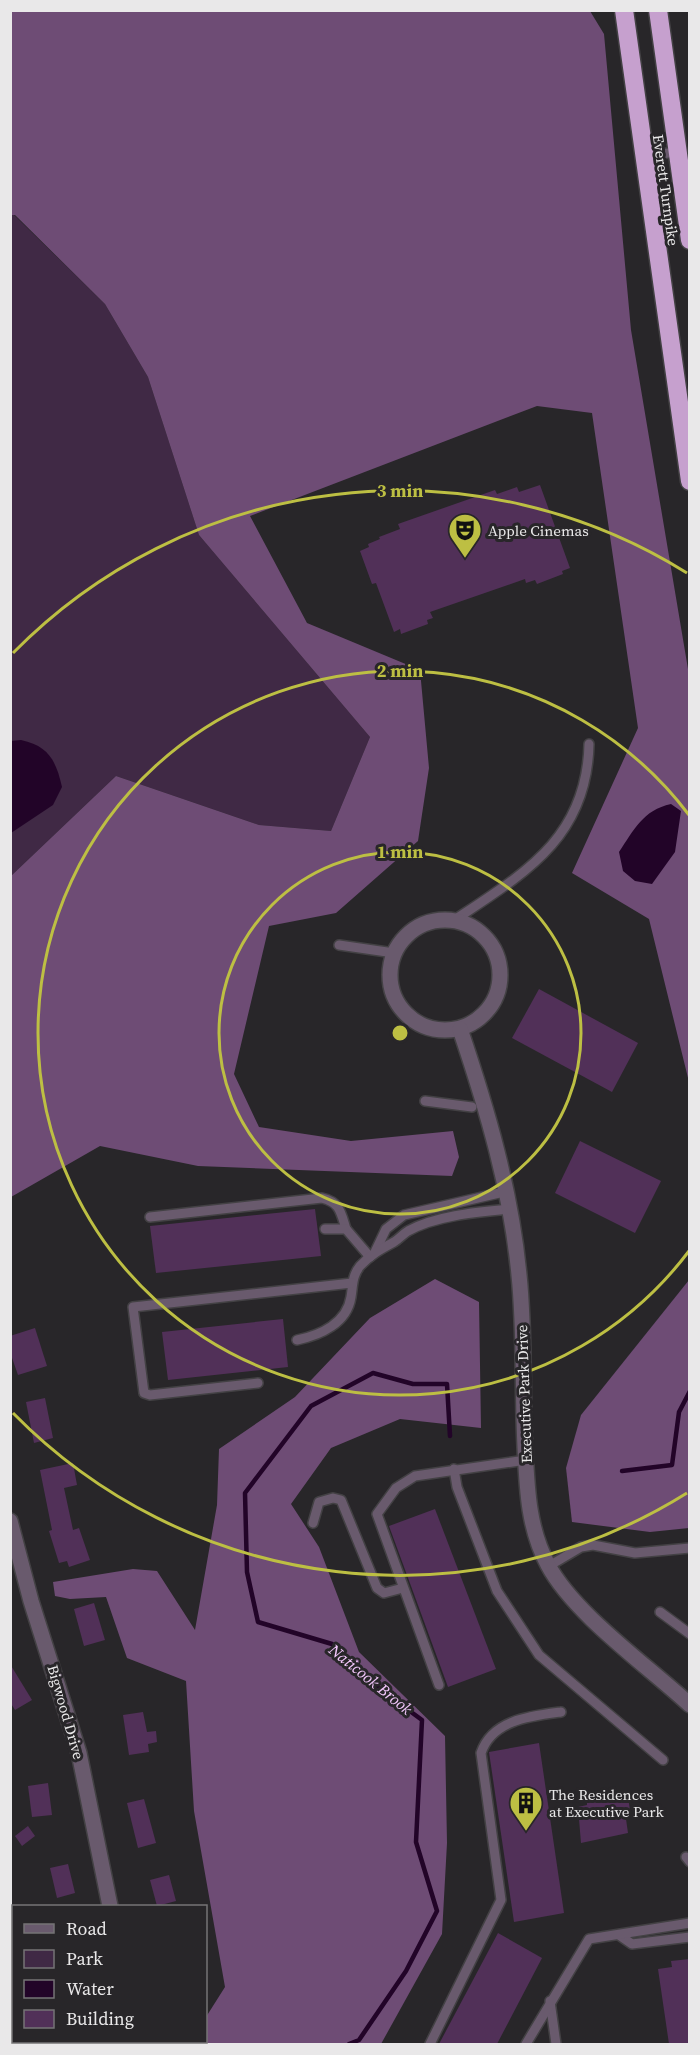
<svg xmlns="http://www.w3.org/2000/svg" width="700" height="2055" viewBox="0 0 700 2055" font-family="'Source Serif 4',serif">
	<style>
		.green { fill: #402945 }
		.forest { fill: #6e4c75 }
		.water { fill: #220428 }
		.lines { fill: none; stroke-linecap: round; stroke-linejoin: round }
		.stream { stroke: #220428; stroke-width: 4.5 }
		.building { fill: #513058 }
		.service-casing { stroke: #434144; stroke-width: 12 }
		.minor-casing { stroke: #434144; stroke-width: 18 }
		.motorway-casing { stroke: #434144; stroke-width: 21 }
		.service { stroke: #695a6d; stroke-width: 9 }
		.minor { stroke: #695a6d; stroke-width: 15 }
		.motorway { stroke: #c6a0ce; stroke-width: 18 }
		.ring { fill: none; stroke: #bdbf43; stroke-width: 3 }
		.labels { text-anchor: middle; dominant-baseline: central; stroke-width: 6; stroke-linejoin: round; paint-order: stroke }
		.street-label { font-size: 15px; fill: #e9e8e9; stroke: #282629 }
		.poi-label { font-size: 15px; fill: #e9e8e9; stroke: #282629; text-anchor: start }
		.water-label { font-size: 16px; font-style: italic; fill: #f3c7fc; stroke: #282629 }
		.centre { fill: #bdbf43; stroke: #282629; stroke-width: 3 }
		.ring-label { font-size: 18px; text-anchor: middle; font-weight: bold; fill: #bdbf43; stroke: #282629; stroke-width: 6; stroke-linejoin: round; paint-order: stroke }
	</style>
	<rect width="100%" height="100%" fill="#282629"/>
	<polygon class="green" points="11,215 14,215 105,304 148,377 199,535 370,737 331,831 259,825 116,776 11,876"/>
	<g class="forest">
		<polygon points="11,11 590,11 604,34 631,330 689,675 689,1100 689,1082 649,919 572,873 638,728 592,413 537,406 250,516 307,623 420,670 429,768 418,841 336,913 269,926 234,1074 259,1127 351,1141 453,1131 459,1157 452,1176 198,1166 100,1146 11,1197 11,876 116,776 259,825 331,831 370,737 199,535 148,377 105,304 15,215 11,215"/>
		<polygon points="435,1279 479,1302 481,1428 400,1419 331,1448 291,1504 319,1547 359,1652 445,1736 447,1843 442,1934 381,2044 188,2044 190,2042 206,2042 206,2017 225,1987 194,1811 186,1681 127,1658 106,1597 70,1599 55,1596 53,1582 133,1569 157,1571 195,1630 217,1505 219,1449 295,1397 370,1318"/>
		<polygon points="689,1280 689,1528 650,1532 572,1522 566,1468 581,1415"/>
	</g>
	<g class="water">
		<path d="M21,740C49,746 56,761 62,787L53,805L11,833V741Z"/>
		<path d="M671,804L681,811L675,852L652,884L635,881L623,871L619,852C634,830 643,810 671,804Z"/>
	</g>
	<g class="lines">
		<g class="stream">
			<polyline points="622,1471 672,1465 679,1412 690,1391"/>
			<polyline points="349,2044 359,2040 406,1971 437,1911 416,1842 422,1720 369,1681 332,1644 258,1622 247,1572 245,1493 311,1406 373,1373 413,1384 447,1384 450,1436"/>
		</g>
	</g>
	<g class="building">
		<polygon points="540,485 570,568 562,571 563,574 537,584 535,580 526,583 525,579 430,612 433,618 427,620 428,624 401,634 400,629 394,632 376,583 372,584 360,551 369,547 368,544 380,539 379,537 400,529 398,524 495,490 497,494 517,487 519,492"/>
		<polygon points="539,989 638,1043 612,1092 512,1038"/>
		<polygon points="580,1141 661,1181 635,1233 555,1193"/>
		<polygon points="315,1209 321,1256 156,1273 150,1226"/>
		<polygon points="283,1319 288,1367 168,1380 162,1332"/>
		<polygon points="35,1328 47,1366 18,1375 10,1352 10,1336"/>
		<polygon points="45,1398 53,1438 34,1443 26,1402"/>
		<polygon points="73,1463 77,1485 64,1488 73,1530 79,1528 90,1560 69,1567 67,1561 59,1563 49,1531 52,1530 40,1470"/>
		<polygon points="435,1509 496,1669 448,1687 389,1526"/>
		<polygon points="94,1603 105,1640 84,1646 74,1609"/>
		<polygon points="10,1664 32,1700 15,1710 10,1702"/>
		<polygon points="143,1712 147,1732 156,1731 157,1742 148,1744 149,1752 129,1755 123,1715"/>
		<polygon points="539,1743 564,1913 514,1922 489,1752"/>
		<polygon points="48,1783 52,1815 32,1817 28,1786"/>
		<polygon points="628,1796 630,1811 625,1812 628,1833 581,1843 578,1807 587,1805 587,1803"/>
		<polygon points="144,1799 156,1843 138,1848 127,1803"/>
		<polygon points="28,1826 35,1836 22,1846 15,1836"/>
		<polygon points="68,1864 75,1893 57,1898 50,1868"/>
		<polygon points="169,1875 176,1901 157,1906 150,1880"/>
		<polygon points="498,1933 542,1958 497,2044 439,2044"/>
		<polygon points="690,1959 690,2044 669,2044 658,1969 672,1967 671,1961"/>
	</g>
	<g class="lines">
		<g class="service-casing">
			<g id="service">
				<polyline points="643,156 677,152"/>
				<path d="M453,921C525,873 587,838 589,744"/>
				<polyline points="339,945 394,953"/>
				<polyline points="425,1101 472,1107"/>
				<path d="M150,1217L322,1198C340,1202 341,1213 346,1229"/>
				<polyline points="325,1229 346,1229 370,1257"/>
				<polyline points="375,1252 386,1229 404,1215 508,1191"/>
				<path d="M297,1340C321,1335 347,1323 351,1297C353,1285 352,1276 360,1266C370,1255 381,1249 394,1242C399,1239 403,1234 408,1231C437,1215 479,1212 511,1209"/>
				<polyline points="258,1383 150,1395 144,1393 133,1307 352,1283"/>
				<polyline points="454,1469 457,1487 497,1591 539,1655 663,1760"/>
				<polyline points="313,1523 319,1502 333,1498 341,1500 377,1588 384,1593 403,1588"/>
				<polyline points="549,1566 581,1547 593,1545 635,1553 690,1548"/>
				<polyline points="660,1612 690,1634"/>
				<polyline points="439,1685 377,1514 396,1488 415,1476 526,1460"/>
				<polyline points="686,1857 690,1862"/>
				<polyline points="619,1935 632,1944 690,1937"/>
				<polyline points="550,2001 556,2044"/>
				<path d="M430,2044L501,1900L481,1753C492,1720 530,1716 561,1712"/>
				<polyline points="526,2044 589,1939 690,1923"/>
			</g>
		</g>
		<g class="minor-casing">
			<g id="minor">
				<circle cx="445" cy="975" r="55"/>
				<path d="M460,1029C487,1109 511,1190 519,1275C525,1332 522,1389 525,1447C527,1488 528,1528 548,1565C574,1614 648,1666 690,1705"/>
				<polyline points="10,1521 31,1601 79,1753 110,1906"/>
				<polyline points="18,2044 24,2042"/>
			</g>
		</g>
		<g class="motorway-casing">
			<g id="motorway">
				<polyline points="624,10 690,481"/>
				<polyline points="658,10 690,240"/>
			</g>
		</g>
		<use href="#service" class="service"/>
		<use href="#minor" class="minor"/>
		<use href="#motorway" class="motorway"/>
	</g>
	<g class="ring">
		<circle cx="400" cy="1033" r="181"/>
		<path d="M689 1251A362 362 0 1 1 689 815"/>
		<path d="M687 1493A542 542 0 0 1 13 1413M13 653A542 542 0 0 1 687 573"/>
	</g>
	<defs>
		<g id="theatre-pin" transform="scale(1.725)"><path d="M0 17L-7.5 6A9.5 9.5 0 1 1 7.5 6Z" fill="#bdbf43" stroke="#282629"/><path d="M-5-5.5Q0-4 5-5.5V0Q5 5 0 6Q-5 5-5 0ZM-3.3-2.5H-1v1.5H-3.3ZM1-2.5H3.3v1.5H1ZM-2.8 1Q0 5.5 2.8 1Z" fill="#111"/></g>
		<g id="building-pin" transform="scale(1.725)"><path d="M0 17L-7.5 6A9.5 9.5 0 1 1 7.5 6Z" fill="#bdbf43" stroke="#282629"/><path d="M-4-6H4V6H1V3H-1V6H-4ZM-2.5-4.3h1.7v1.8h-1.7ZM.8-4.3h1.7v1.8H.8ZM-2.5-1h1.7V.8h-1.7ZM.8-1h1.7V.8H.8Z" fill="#111"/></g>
	</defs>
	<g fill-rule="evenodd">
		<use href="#theatre-pin" x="465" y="530"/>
		<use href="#building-pin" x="526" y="1803"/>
	</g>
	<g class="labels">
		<g class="street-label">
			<text transform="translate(666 190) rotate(82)">Everett Turnpike</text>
			<text transform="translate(524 1394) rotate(-92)">Executive Park Drive</text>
			<text transform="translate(66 1712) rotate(74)">Bigwood Drive</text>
		</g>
		<g class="poi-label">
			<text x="488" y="530">Apple Cinemas</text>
			<text x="549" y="1794">The Residences<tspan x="549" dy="17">at Executive Park</tspan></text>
		</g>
		<g class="water-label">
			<text transform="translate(371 1679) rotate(39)">Naticook Brook</text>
		</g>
	</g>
	<circle cx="400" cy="1033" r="9" class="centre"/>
	<g class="ring-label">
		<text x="400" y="497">3 min</text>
		<text x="400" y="677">2 min</text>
		<text x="400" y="858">1 min</text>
	</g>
	<rect width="700" height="2055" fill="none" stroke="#e9e8e9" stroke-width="24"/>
	<rect x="12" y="1905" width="195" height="138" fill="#282629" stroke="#757476" stroke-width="1.5"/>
	<rect x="24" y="1924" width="30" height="9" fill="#695a6d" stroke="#757476" stroke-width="1.5"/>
	<text x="66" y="1935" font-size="18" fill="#e9e8e9">Road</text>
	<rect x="24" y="1950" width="30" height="18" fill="#402945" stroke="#757476" stroke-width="1.5"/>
	<text x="66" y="1965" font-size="18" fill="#e9e8e9">Park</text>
	<rect x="24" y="1980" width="30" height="18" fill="#220428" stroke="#757476" stroke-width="1.5"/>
	<text x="66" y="1995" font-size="18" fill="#e9e8e9">Water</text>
	<rect x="24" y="2010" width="30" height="18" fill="#513058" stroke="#757476" stroke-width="1.5"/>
	<text x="66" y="2025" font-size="18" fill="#e9e8e9">Building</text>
</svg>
